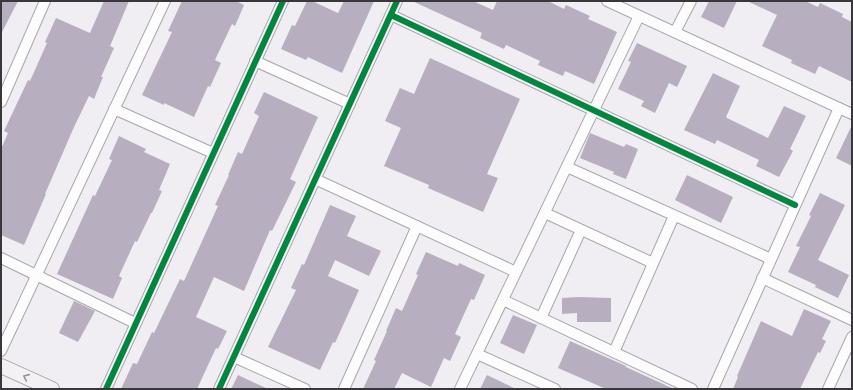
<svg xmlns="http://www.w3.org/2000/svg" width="853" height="390" viewBox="0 0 853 390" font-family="Overpass,sans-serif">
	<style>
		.building { fill: #b7afc0 }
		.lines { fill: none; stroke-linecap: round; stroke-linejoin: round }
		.street-casing { stroke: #a8a6aa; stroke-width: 12 }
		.secondary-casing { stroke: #a8a6aa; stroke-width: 16 }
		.street { stroke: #fdfcfd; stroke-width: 10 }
		.secondary { stroke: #f3f1f4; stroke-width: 14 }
		.cycleway-casing { stroke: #efebf5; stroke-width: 8 }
		.cycleway { stroke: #00873e; stroke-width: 6 }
		.oneway { stroke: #969498 }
	</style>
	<rect width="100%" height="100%" fill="#f0edf3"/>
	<g class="building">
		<polygon points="1,1 18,1 1,34"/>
		<polygon points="104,1 129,1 110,46 114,48 101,77 103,77 94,99 89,96 74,127 45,194 46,194 24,245 1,235 1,149 8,133 4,131 28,80 30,81 47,43 45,42 56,18 90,33"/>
		<polygon points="182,1 236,1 244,5 235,26 232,24 215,60 221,63 210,87 208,86 194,117 164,103 164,105 142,95 172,32 168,31"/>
		<polygon points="307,1 312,1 338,13 344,1 374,1 342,73 308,57 306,60 281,49 292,25 295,26"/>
		<polygon points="412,1 473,1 493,10 497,1 548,1 564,9 566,5 590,16 588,19 617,32 594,84 565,71 563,76 538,65 540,61 506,45 504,49 480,38 482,33"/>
		<polygon points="709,1 737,1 724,28 701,17"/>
		<polygon points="747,1 805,1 818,7 820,3 843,14 842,17 852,22 852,82 819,66 815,74 791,63 792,60 762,46 777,15"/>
		<polygon points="637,43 687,66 677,87 669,83 655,113 641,106 644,101 618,89 631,62 628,61"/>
		<polygon points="430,58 520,99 487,174 498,178 483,212 428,188 429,185 384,166 401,128 385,121 400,88 414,94"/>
		<polygon points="713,73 740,86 726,117 727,118 768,138 784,106 806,116 790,149 793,151 779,177 756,166 759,160 717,140 715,144 684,130"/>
		<polygon points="264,92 318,117 290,179 296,182 272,231 270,230 244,291 214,277 196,317 227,331 218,349 216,348 197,389 121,389 133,363 137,364 152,332 154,333 180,279 184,281 218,206 215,205 229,175 228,175 238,152 242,154 259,116 254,113"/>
		<polygon points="852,125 852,166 836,158"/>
		<polygon points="590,133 624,147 626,144 638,149 626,179 613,174 614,172 580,158"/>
		<polygon points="119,136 146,149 144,152 170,164 159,190 162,191 152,213 151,213 137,242 135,241 119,276 122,278 113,299 57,274 93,195 95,196 112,160 109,159"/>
		<polygon points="687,175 733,197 721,223 675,200"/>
		<polygon points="820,193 845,205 818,260 849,275 838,298 815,287 816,285 788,272 800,247 796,246 811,216 809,215"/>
		<polygon points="330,205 356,216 347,236 381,251 369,276 335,260 328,276 359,290 335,343 333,342 320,370 268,347 296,290 291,288 302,264 304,265"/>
		<polygon points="426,252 458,266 459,263 485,275 474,300 471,299 455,334 461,337 450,361 444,358 431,387 402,373 394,389 363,389 376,361 374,360 387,331 386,331 396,308 402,311 418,275 416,274"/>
		<polygon points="578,297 611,298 611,322 577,322 577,313 562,314 562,298"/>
		<polygon points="74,301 95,311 78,342 59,333"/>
		<polygon points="804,309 831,321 822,339 826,341 820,353 818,352 800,389 733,389 738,377 737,376 761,321 792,336"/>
		<polygon points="513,315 537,325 524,354 500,343"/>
		<polygon points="570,341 626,366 626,367 674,389 606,389 558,368"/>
		<polygon points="238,375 268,389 231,389"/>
		<polygon points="487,375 516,389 480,389"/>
	</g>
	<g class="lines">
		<g class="street-casing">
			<g id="street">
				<polyline points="607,1 852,114"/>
				<polyline points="391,15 795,205"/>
				<polyline points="675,32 691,1"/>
				<polyline points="255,61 350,104"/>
				<polyline points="1,102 45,1"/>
				<polyline points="114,109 213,153"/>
				<polyline points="567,167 771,259"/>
				<polyline points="315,179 516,272"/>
				<polyline points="545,213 653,263"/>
				<polyline points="1,258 135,323"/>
				<polyline points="762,278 852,320"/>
				<polyline points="503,300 692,389"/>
				<polyline points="541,318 581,230"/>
				<polyline points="1,351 165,1"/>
				<polyline points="614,352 674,216"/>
				<polyline points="477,354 555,389"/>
				<polyline points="234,357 305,389"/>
				<polyline points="106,389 283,1"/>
				<polyline points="219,389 397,1"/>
				<polyline points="344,389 417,226"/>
				<polyline points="460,389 639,16"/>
				<polyline points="713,389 839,108"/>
				<polyline points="828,389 852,337"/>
			</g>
		</g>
		<g class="secondary-casing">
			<polyline id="secondary" points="1,366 52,389"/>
		</g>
		<use href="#street" class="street"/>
		<use href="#secondary" class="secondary"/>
		<g class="cycleway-casing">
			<g id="cycleway">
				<polyline points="391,15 795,205"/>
				<polyline points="106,389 283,1"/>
				<polyline points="219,389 397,1"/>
			</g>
		</g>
		<use href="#cycleway" class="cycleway"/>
	</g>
	<defs><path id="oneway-chevron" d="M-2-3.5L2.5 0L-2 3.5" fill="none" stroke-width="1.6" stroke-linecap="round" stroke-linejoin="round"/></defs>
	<use class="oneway" href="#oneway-chevron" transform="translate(26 377) rotate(-156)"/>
	<rect width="853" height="390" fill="none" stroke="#39373b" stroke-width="4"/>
</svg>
